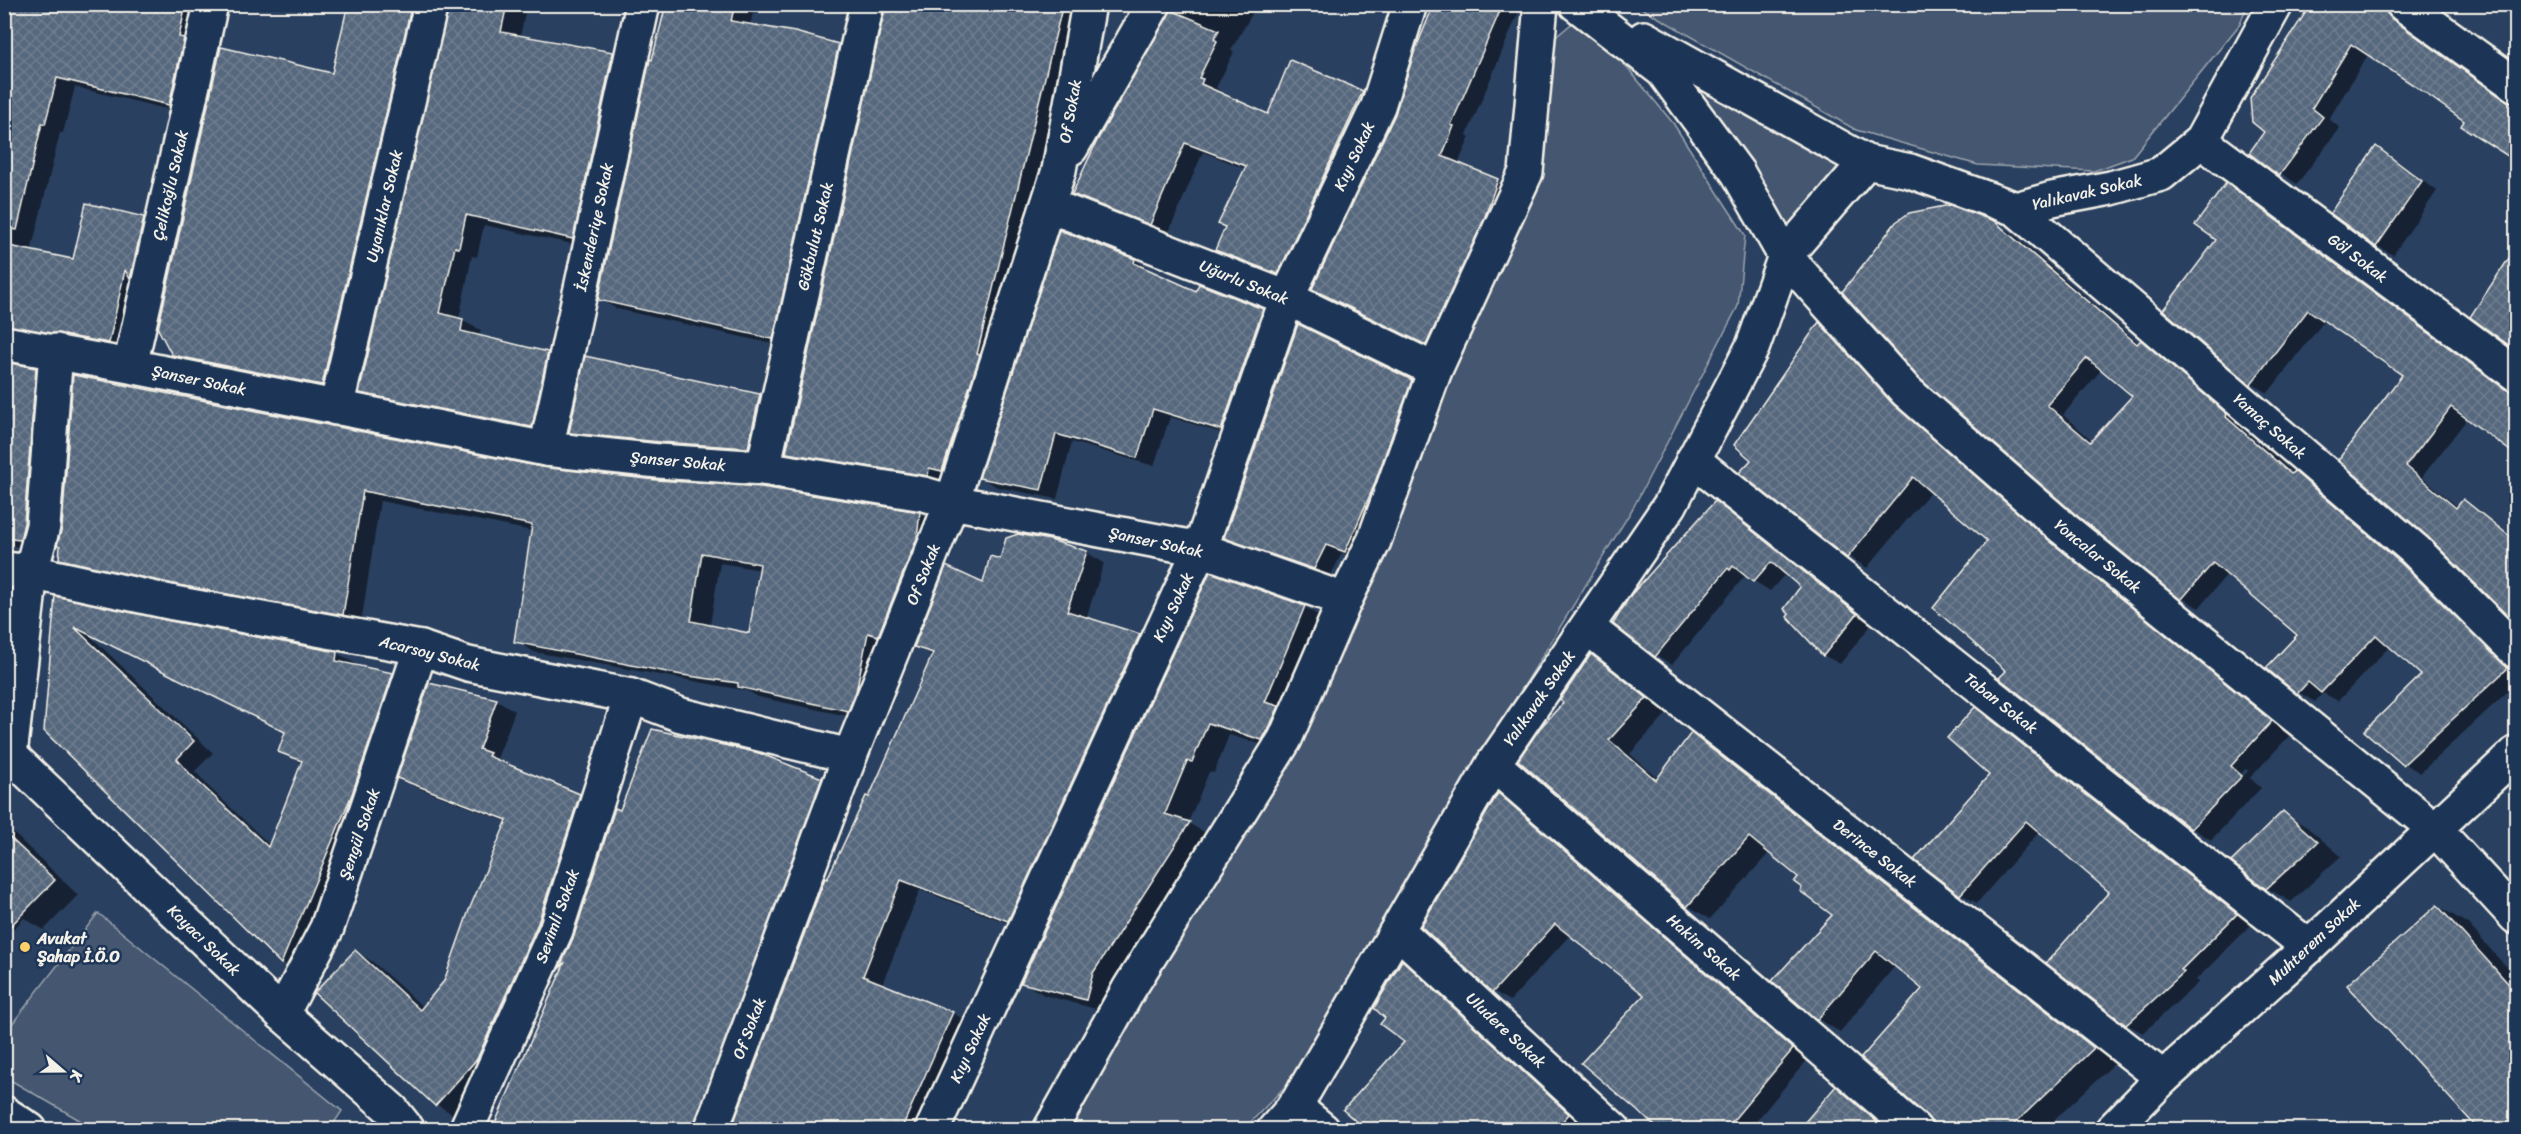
<svg xmlns="http://www.w3.org/2000/svg" width="2521" height="1134" viewBox="0 0 2521 1134" font-family="Sriracha,sans-serif">
	<style>
		.park { fill: #445771; stroke: #9ca4ac; stroke-width: 1.5 }
		.shadow { fill: #0007; fill-rule: evenodd }
		.building { fill: url(#building-cross-hatch); stroke: #f4f1e8; stroke-width: 1.5; fill-rule: evenodd }
		.lines { fill: none; stroke-linecap: round; stroke-linejoin: round }
		.street-casing { stroke: #f4f1e8; stroke-width: 38 }
		.street { stroke: #1d3557; stroke-width: 33 }
		.poi-dot { fill: #ffd166; stroke: #1d3557; stroke-width: 2 }
		.labels { text-anchor: middle; dominant-baseline: central; stroke-width: 5; stroke-linejoin: round; paint-order: stroke }
		.street-label { font-size: 16px; fill: #f4f1e8; stroke: #1d3557 }
		.poi-label { font-size: 16px; font-weight: bold; fill: #f4f1e8; stroke: #1d3557; text-anchor: start }
	</style>
	<defs>
		<pattern id="building-cross-hatch" width="8" height="8" patternUnits="userSpaceOnUse" patternTransform="scale(1.5)"><rect width="8" height="8" fill="#56677d"/><path d="M0 0l8 8M0 8l8-8" fill="none" stroke="#6f7d8f"/></pattern>
	</defs>
	<rect width="100%" height="100%" fill="#2a4060"/>
	<filter id="ink" filterUnits="userSpaceOnUse"><feTurbulence type="fractalNoise" baseFrequency=".0167" numOctaves="2"/><feDisplacementMap in="SourceGraphic" scale="12" xChannelSelector="R" yChannelSelector="G"/><feConvolveMatrix kernelMatrix="1 2 1 2 8 2 1 2 1" color-interpolation-filters="sRGB"/></filter>
	<g filter="url(#ink)">
		<g class="park">
			<polygon points="1586,5 1866,162 1785,256 1738,173"/>
			<polygon points="1636,5 2247,5 2240,24 2132,157 2094,171 1978,165 1856,130"/>
			<polygon points="1583,14 1673,123 1745,235 1738,306 1633,508 1429,841 1303,1068 1244,1129 1051,1130 1345,600 1526,172 1538,52"/>
			<polygon points="98,913 342,1111 330,1129 95,1129 5,1077 5,1033"/>
		</g>
		<g class="shadow">
			<polygon points="4,4 207,4 187,114 75,87 63,133 60,133 31,252 74,261 144,218 161,229 127,352 4,347"/>
			<polygon points="312,4 434,4 340,394 191,365 173,354 333,75 348,11"/>
			<polygon points="451,4 527,4 520,37 613,54 631,64 591,248 484,225 477,257 472,256 459,319 481,330 479,337 547,353 565,363 549,436 378,402 361,392"/>
			<polygon points="667,4 755,4 750,26 838,45 856,56 791,348 617,309 599,299"/>
			<polygon points="887,4 1083,4 994,365 946,485 805,462 787,452"/>
			<polygon points="1258,4 1231,50 1234,52 1216,88 1220,91 1219,94 1268,116 1291,62 1362,93 1380,103 1296,283 1234,259 1217,249 1227,227 1246,169 1203,152 1168,234 1091,204 1074,194 1172,14 1174,5"/>
			<polygon points="1436,4 1522,4 1467,135 1470,137 1458,164 1514,190 1442,353 1314,289 1396,115"/>
			<polygon points="2312,4 2404,4 2403,23 2409,31 2512,105 2466,121 2369,53 2329,119 2340,128 2297,184 2251,153 2266,132"/>
			<polygon points="2376,148 2392,157 2437,191 2393,255 2377,246"/>
			<polygon points="2227,185 2244,195 2513,394 2468,418 2422,477 2458,507 2463,501 2480,511 2516,542 2429,536 2340,460 2404,374 2325,320 2268,393 2251,383 2218,239"/>
			<path d="M1994,223L2011,232L2140,344L2141,342L2157,352L2243,425L2241,427L2293,472L2310,482L2419,575L2516,671V684L2420,773L2404,763L2423,675L2390,646L2338,701L2323,693L2315,702L2298,692L2299,635L2228,573L2199,608L2182,598L2076,512ZM2102,369L2134,396L2093,441L2063,415Z"/>
			<polygon points="1135,260 1151,270 1150,272 1197,293 1200,286 1263,310 1279,320 1238,438 1170,417 1154,466 1072,442 1057,499 997,487 981,478"/>
			<polygon points="1819,324 1839,335 2291,734 2250,778 2261,788 2211,840 2192,828 2248,771 2246,769 2190,827 2008,670 1989,541 1931,491 1867,568 1848,556 1753,459"/>
			<polygon points="587,358 760,396 776,405 765,457 587,441 570,432"/>
			<polygon points="4,362 35,369 53,380 38,549 4,545"/>
			<polygon points="1411,381 1427,390 1361,560 1342,553 1330,577 1241,546 1226,537"/>
			<path d="M542,469L656,481L761,488L921,514L939,525L866,720L758,697L748,691L534,652L516,641L532,531L380,501L361,624L78,568L60,558L63,528ZM720,563L761,570L750,634L710,626Z"/>
			<polygon points="1715,503 1731,512 1872,624 1840,664 1823,655 1802,586 1786,573 1770,591 1748,577 1744,577 1672,665 1656,655"/>
			<polygon points="1086,552 1104,563 1086,619 1140,635 1158,646 1026,930 920,890 882,985 953,1013 971,1023 924,1130 733,1130 828,880 869,799 933,656 916,646 984,585 1001,561"/>
			<polygon points="1211,574 1305,607 1326,620 1284,751 1229,735 1214,773 1209,772 1188,823 1211,836 1107,1012 1044,995 1022,982"/>
			<path d="M57,598L170,623L337,653L356,664V667L392,674L412,685L301,974L282,963L46,731ZM89,635L287,733L280,751L303,764L270,845L210,788L195,771L213,753Z"/>
			<polygon points="1592,656 1614,669 1668,712 1630,754 1659,779 1692,735 1714,747 2116,1062 2044,1130 1935,1130 1924,988 1896,965 1840,1032 1818,1019 1774,981 1834,915 1804,888 1800,877 1770,852 1710,919 1688,906 1520,760 1565,703"/>
			<polygon points="497,700 515,711 497,759 579,795 598,806 496,1069 454,1115 436,1104 355,951 373,962 424,1008 446,982 508,822 418,788 399,777"/>
			<polygon points="1975,708 1991,718 2252,924 2196,980 2199,982 2143,1033 2126,1024 2111,892 2040,831 1977,903 1961,894 1991,775"/>
			<polygon points="821,779 840,789 713,1130 493,1130 563,969 561,968 575,936 621,812"/>
			<polygon points="1498,795 1515,804 1808,1059 1749,1130 1663,1130 1646,995 1571,934 1510,1001 1493,991"/>
			<polygon points="2283,813 2307,827 2341,856 2291,902 2267,888"/>
			<polygon points="4,824 78,895 44,930 24,918 5,938"/>
			<polygon points="2438,906 2468,924 2516,978 2516,1130"/>
			<polygon points="1402,962 1418,971 1584,1124 1579,1130 1343,1130 1406,1042"/>
			<polygon points="1836,1088 1858,1101 1891,1130 1800,1130"/>
		</g>
		<g class="building">
			<polygon points="8,4 186,4 179,37 184,38 169,105 57,78 45,124 42,123 17,230 4,228 4,21"/>
			<polygon points="348,4 412,4 322,385 172,355 158,329 221,47 332,73"/>
			<polygon points="449,4 507,4 501,32 613,52 573,239 466,215 459,248 455,247 440,313 463,319 461,331 548,352 532,427 359,393"/>
			<polygon points="666,4 735,4 731,21 795,32 839,44 773,339 598,300 650,59 652,60"/>
			<polygon points="886,4 1063,4 977,354 980,355 942,471 929,468 928,476 786,453"/>
			<polygon points="1434,4 1503,4 1451,125 1454,126 1442,156 1498,179 1483,222 1426,345 1312,289 1395,114 1414,53"/>
			<polygon points="2311,4 2385,4 2386,12 2392,19 2505,100 2517,103 2517,162 2461,126 2464,121 2418,88 2351,44 2312,108 2323,117 2279,176 2249,153 2264,132 2252,122 2250,98"/>
			<polygon points="1171,10 1219,30 1214,39 1217,41 1199,78 1203,79 1201,84 1268,114 1290,60 1363,91 1278,274 1215,250 1225,227 1218,224 1246,166 1185,143 1150,225 1072,194 1097,141"/>
			<polygon points="2376,146 2422,181 2376,247 2330,213"/>
			<polygon points="2226,183 2505,389 2517,392 2517,456 2451,407 2406,466 2456,508 2463,499 2517,542 2517,625 2428,537 2338,460 2402,375 2308,310 2250,385 2163,310 2216,240 2195,225"/>
			<polygon points="86,203 144,217 130,279 125,270 109,343 4,325 4,245 73,259"/>
			<path d="M1950,205L1994,221L2137,344L2141,340L2227,414L2226,417L2291,474L2294,471L2402,564L2508,668L2403,765L2364,731L2421,675L2376,635L2321,693L2308,682L2297,694L2266,668L2297,635L2213,563L2181,600L2075,514L1919,378L1842,292L1896,222L1909,213ZM2087,358L2132,396L2090,442L2047,405Z"/>
			<polygon points="1059,230 1135,259 1134,263 1196,291 1199,284 1263,309 1221,430 1153,409 1137,458 1056,434 1041,490 979,478"/>
			<polygon points="2517,246 2517,351 2470,317"/>
			<polygon points="1819,322 1894,405 2051,542 2272,721 2231,766 2242,776 2191,829 1999,678 2006,671 1933,608 1987,541 1913,477 1847,558 1739,473 1751,460 1734,445"/>
			<polygon points="1298,324 1412,380 1373,488 1345,552 1326,545 1314,569 1224,538"/>
			<polygon points="585,356 760,394 748,448 660,442 569,433"/>
			<polygon points="4,362 36,368 24,523 20,540 4,538"/>
			<path d="M73,375L542,467L656,480L761,487L920,512L917,538L878,636L868,633L856,692L848,711L738,687V683L682,675L514,642L532,525L363,491L343,615L178,585L59,559L60,546L57,545L62,528ZM702,553L760,564L749,633L691,621Z"/>
			<polygon points="1715,501 1857,614 1823,656 1787,617 1789,614 1784,609 1800,587 1771,562 1753,582 1733,566 1730,570 1728,568 1655,657 1613,624 1630,596"/>
			<polygon points="1018,534 1050,540 1087,551 1067,611 1140,634 1008,921 901,880 863,976 953,1012 901,1130 731,1130 825,878 827,879 866,796 869,797 933,653 914,647 946,566 983,583 990,556 1000,559 1006,538"/>
			<polygon points="1210,572 1305,606 1265,702 1279,706 1268,730 1262,740 1208,723 1192,762 1187,761 1165,814 1190,822 1093,973 1086,1000 1021,983"/>
			<path d="M55,596L170,621L337,652L336,661L393,673L352,794L281,964L44,731ZM74,627L285,732L278,752L302,761L268,847L191,775L177,759L194,741Z"/>
			<polygon points="1591,654 1647,698 1609,740 1656,780 1691,733 2094,1048 2008,1130 1933,1130 1932,1123 1927,1116 1861,1058 1922,989 1876,951 1817,1020 1772,981 1832,915 1800,891 1802,888 1794,882 1798,877 1749,837 1687,907 1518,760 1540,728 1563,703 1560,700"/>
			<polygon points="429,683 497,699 479,749 490,753 488,756 580,794 538,923 477,1059 435,1106 314,993 355,950 420,1010 444,981 469,910 507,820 397,778"/>
			<polygon points="1975,707 2237,914 2181,970 2184,972 2126,1025 2046,963 2109,892 2026,821 1960,895 1914,860 1989,775 1947,738"/>
			<polygon points="652,729 759,753 822,778 693,1130 492,1130 565,962 559,969 574,936 615,808 620,810"/>
			<polygon points="1498,793 1793,1049 1725,1130 1660,1130 1581,1063 1644,995 1555,924 1492,993 1421,926"/>
			<polygon points="2283,811 2318,842 2266,889 2231,862"/>
			<polygon points="4,832 55,880 4,933"/>
			<polygon points="2437,905 2517,993 2517,1130 2479,1130 2347,985"/>
			<polygon points="1402,960 1569,1114 1555,1130 1366,1130 1343,1110 1404,1042 1380,1024 1385,1018 1374,1008"/>
			<polygon points="1836,1086 1886,1130 1798,1130"/>
		</g>
		<g class="lines">
			<g class="street-casing">
				<g id="street">
					<polyline points="2403,4 2516,85"/>
					<polyline points="1644,38 1866,162 1910,171 2016,209 2052,199 2111,188 2161,174 2201,141 2276,4"/>
					<polyline points="2201,141 2516,374"/>
					<polyline points="1071,148 1154,4"/>
					<polyline points="1866,162 1785,256 1906,391 2063,528 2435,829 2516,917"/>
					<polyline points="1048,205 1287,298 1435,370"/>
					<polyline points="2016,209 2415,550 2516,651"/>
					<polyline points="4,343 130,366 546,449 658,461 763,468 924,494 952,502 1200,549 1345,600"/>
					<polyline points="130,366 211,4"/>
					<polyline points="336,408 431,4"/>
					<polyline points="546,449 643,4"/>
					<polyline points="1693,460 2309,947"/>
					<polyline points="763,468 867,4"/>
					<polyline points="4,569 31,572 174,603 421,648 468,664 631,696 681,715 850,756"/>
					<polyline points="1588,628 2163,1078"/>
					<polyline points="4,746 10,755 282,1014 392,1110 408,1130"/>
					<polyline points="10,755 31,572 43,526 56,351"/>
					<polyline points="1493,764 1915,1130"/>
					<polyline points="1398,931 1614,1130"/>
					<polyline points="282,1014 327,928 421,648"/>
					<polyline points="1294,1106 1323,1130"/>
					<polyline points="4,1113 30,1130"/>
					<polyline points="466,1130 556,930 631,696"/>
					<polyline points="711,1130 850,756 952,502 1059,170 1089,4"/>
					<polyline points="932,1130 1200,549 1287,298 1378,106 1410,4"/>
					<polyline points="1050,1130 1129,989 1285,739 1345,600 1374,541 1435,370 1526,172 1541,4"/>
					<polyline points="1274,1130 1296,1105 1493,764 1670,505 1753,346 1785,256 1738,173 1663,71 1576,4"/>
					<polyline points="2112,1130 2163,1078 2309,947 2516,753"/>
				</g>
			</g>
			<use href="#street" class="street"/>
		</g>
	</g>
	<circle class="poi-dot" cx="25" cy="947" r="6"/>
	<g class="labels">
		<g class="street-label">
			<text transform="translate(1070 111) rotate(-80)">Of Sokak</text>
			<text transform="translate(1354 156) rotate(-65)">Kıyı Sokak</text>
			<text transform="translate(170 185) rotate(-77)">Çelikoğlu Sokak</text>
			<text transform="translate(2087 192) rotate(-13)">Yalıkavak Sokak</text>
			<text transform="translate(384 206) rotate(-77)">Uyanıklar Sokak</text>
			<text transform="translate(594 227) rotate(-78)">İskenderiye Sokak</text>
			<text transform="translate(815 236) rotate(-77)">Gökbulut Sokak</text>
			<text transform="translate(2358 258) rotate(37)">Göl Sokak</text>
			<text transform="translate(1244 282) rotate(22)">Uğurlu Sokak</text>
			<text transform="translate(199 380) rotate(12)">Şanser Sokak</text>
			<text transform="translate(2270 426) rotate(41)">Yamaç Sokak</text>
			<text transform="translate(678 461) rotate(5)">Şanser Sokak</text>
			<text transform="translate(1156 542) rotate(12)">Şanser Sokak</text>
			<text transform="translate(2098 556) rotate(39)">Yoncalar Sokak</text>
			<text transform="translate(923 574) rotate(-68)">Of Sokak</text>
			<text transform="translate(1173 607) rotate(-65)">Kıyı Sokak</text>
			<text transform="translate(430 653) rotate(14)">Acarsoy Sokak</text>
			<text transform="translate(1539 698) rotate(-55)">Yalıkavak Sokak</text>
			<text transform="translate(2001 703) rotate(38)">Taban Sokak</text>
			<text transform="translate(359 834) rotate(-71)">Şengül Sokak</text>
			<text transform="translate(1875 853) rotate(38)">Derince Sokak</text>
			<text transform="translate(557 916) rotate(-70)">Sevimli Sokak</text>
			<text transform="translate(204 940) rotate(44)">Kayacı Sokak</text>
			<text transform="translate(2314 941) rotate(-43)">Muhterem Sokak</text>
			<text transform="translate(1704 947) rotate(41)">Hakim Sokak</text>
			<text transform="translate(749 1028) rotate(-69)">Of Sokak</text>
			<text transform="translate(1506 1030) rotate(43)">Uludere Sokak</text>
			<text transform="translate(970 1048) rotate(-65)">Kıyı Sokak</text>
		</g>
		<g class="poi-label">
			<text x="37" y="938">Avukat<tspan x="37" dy="18">Şahap İ.Ö.O</tspan></text>
		</g>
	</g>
	<rect width="2521" height="1134" fill="none" stroke="#1d3557" stroke-width="24"/>
	<rect x="12" y="12" width="2497" height="1110" fill="none" stroke="#f4f1e8" stroke-width="2" filter="url(#ink)"/>
	<g transform="translate(63 1071) rotate(110)" stroke="#1d3557" stroke-width="4.5" paint-order="stroke">
	<path d="M0-4.5L10 22L0 15L-10 22Z" fill="#f4f1e8"/>
	<text y="-9" font-size="16" font-weight="bold" text-anchor="middle" fill="#f4f1e8">K</text>
	</g>
</svg>
